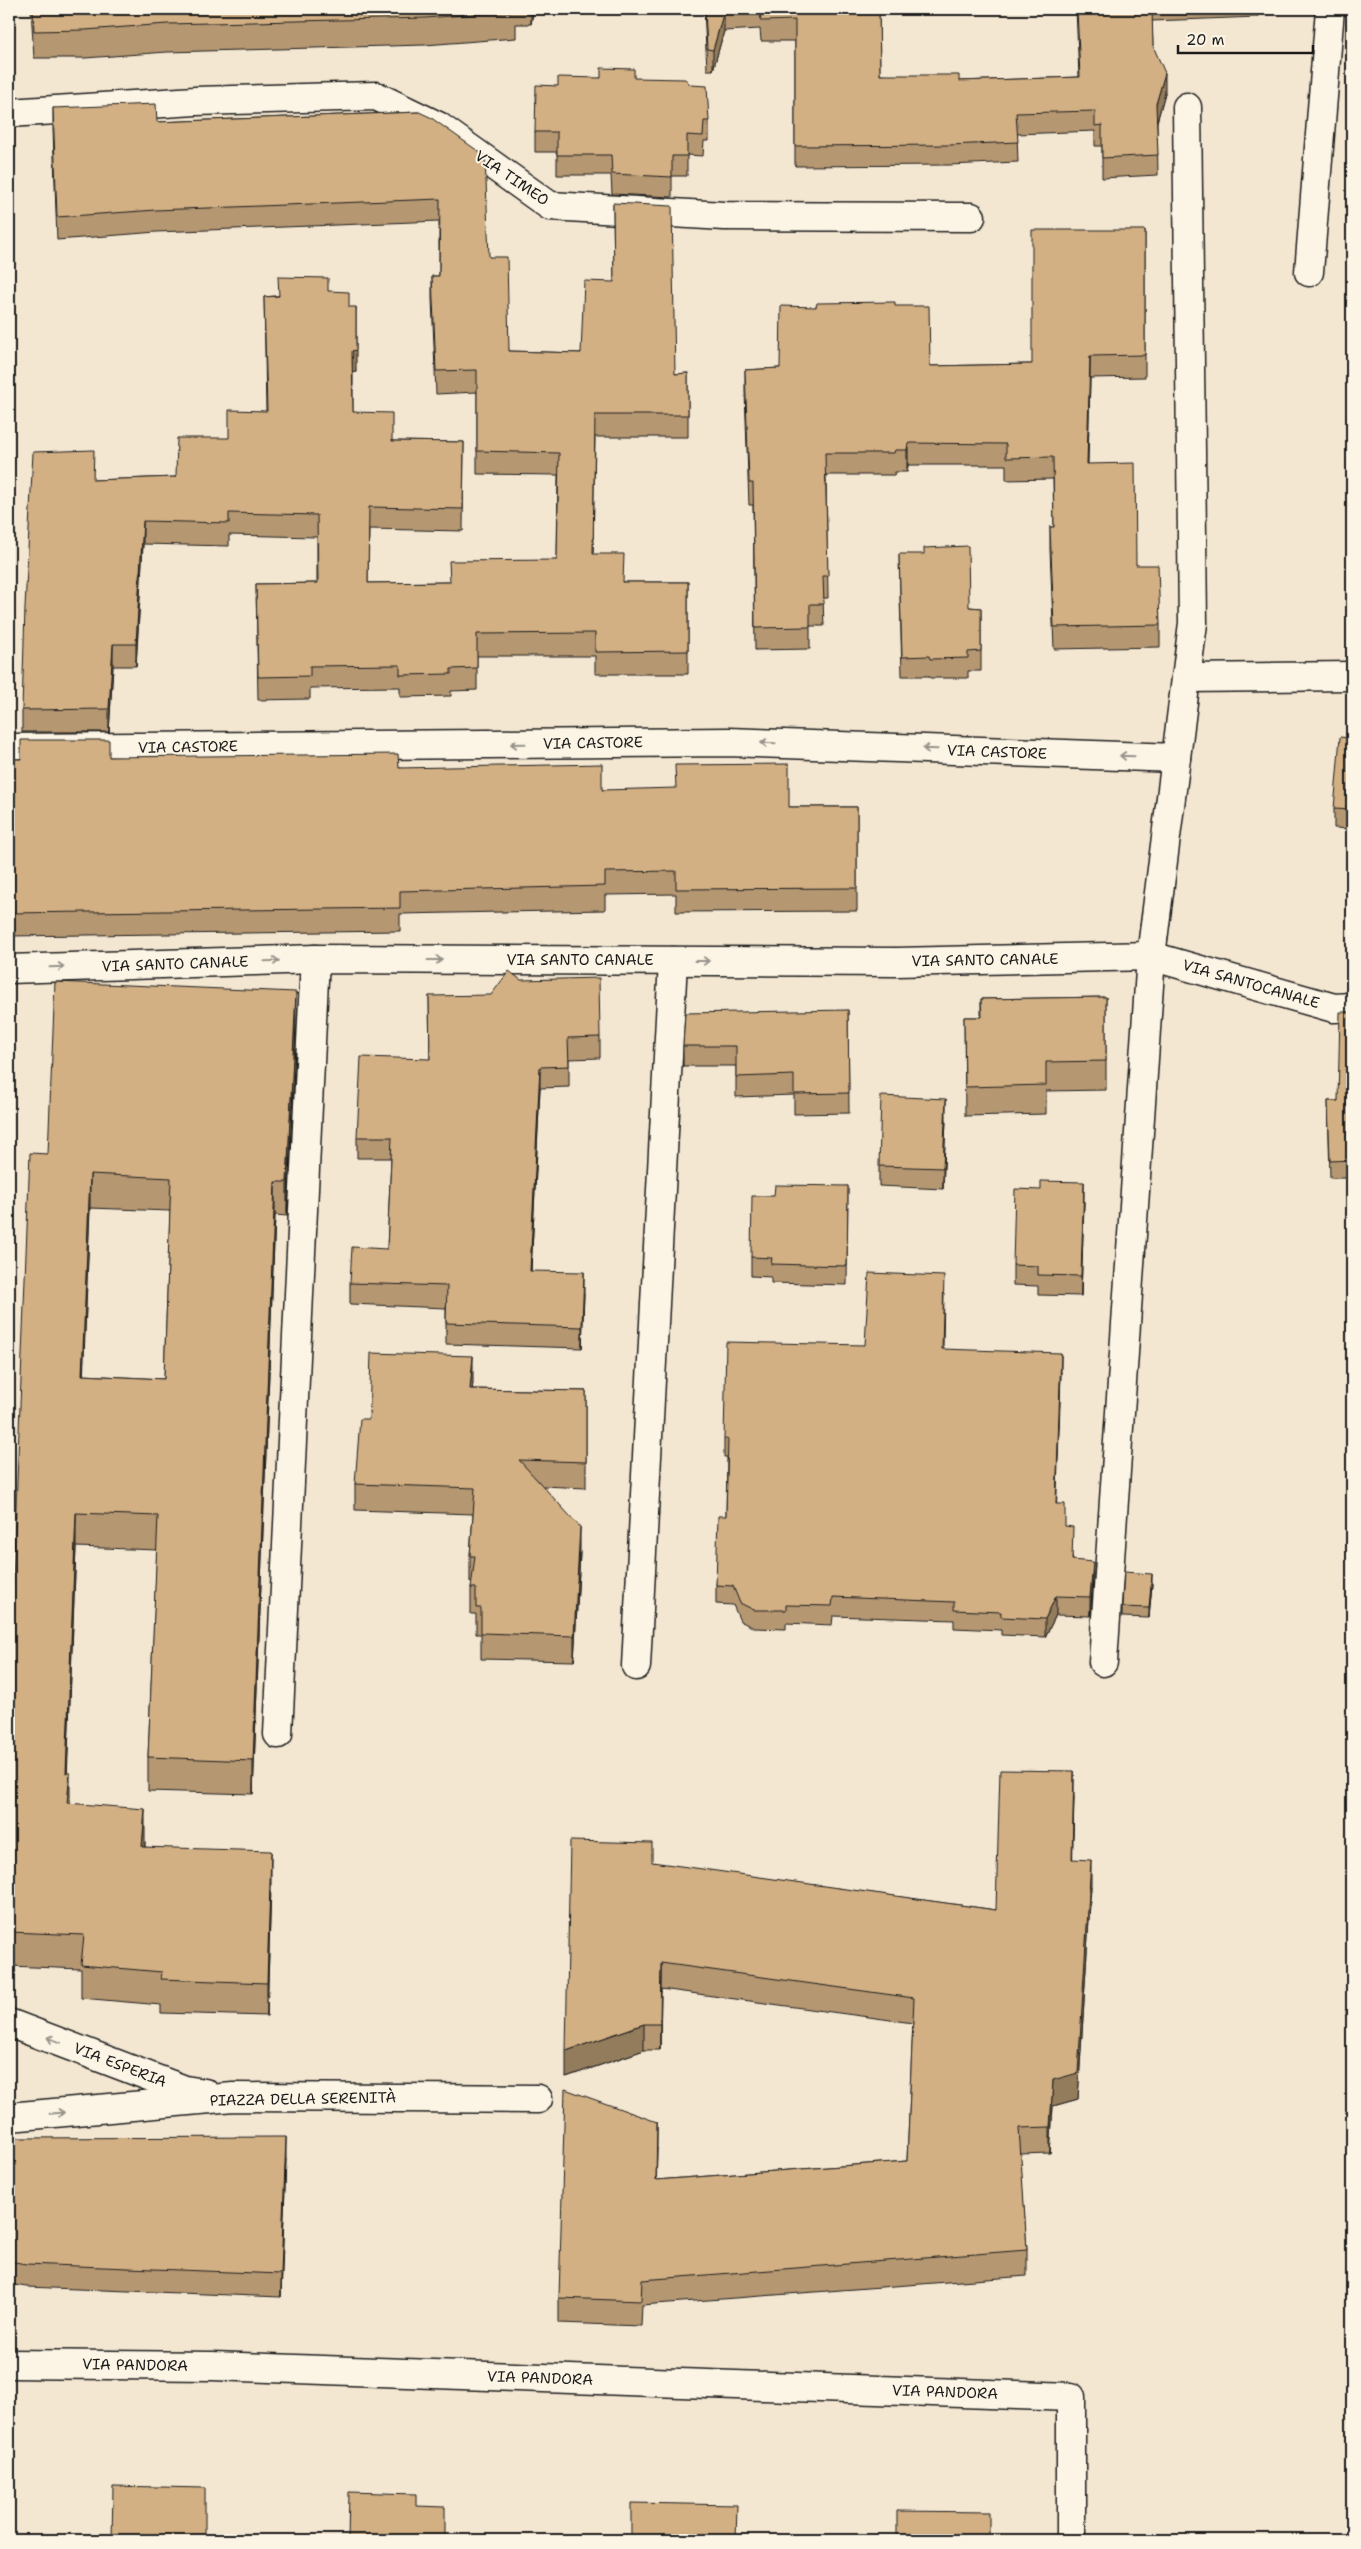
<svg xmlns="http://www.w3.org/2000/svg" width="1361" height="2549" viewBox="0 0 1361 2549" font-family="'Shantell Sans',sans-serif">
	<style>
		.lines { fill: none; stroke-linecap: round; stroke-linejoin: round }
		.street-casing { stroke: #1c1c1c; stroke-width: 31 }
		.street { stroke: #fcf5e5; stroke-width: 28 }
		.wall { fill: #b59772; stroke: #1c1c1c; fill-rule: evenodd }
		.shaded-wall { fill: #937b5c; stroke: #1c1c1c }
		.building { fill: #d2b084; stroke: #1c1c1c; fill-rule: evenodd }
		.oneway { stroke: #97938b }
		.labels { text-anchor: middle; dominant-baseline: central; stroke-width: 4; stroke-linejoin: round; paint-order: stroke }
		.street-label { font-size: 15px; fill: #1c1c1c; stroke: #fcf5e5 }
	</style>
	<rect width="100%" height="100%" fill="#f4e7d2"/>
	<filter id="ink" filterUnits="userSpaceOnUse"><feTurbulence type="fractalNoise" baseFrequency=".02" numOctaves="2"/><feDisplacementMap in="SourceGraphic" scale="10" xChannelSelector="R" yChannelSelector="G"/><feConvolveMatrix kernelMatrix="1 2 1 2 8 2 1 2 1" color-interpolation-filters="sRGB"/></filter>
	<g filter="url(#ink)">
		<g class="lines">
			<g class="street-casing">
				<g id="street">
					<polyline points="9,113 195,101 376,96 438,126 550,206 724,216 971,217"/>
					<polyline points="1309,272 1330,9"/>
					<polyline points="1186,678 1352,676"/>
					<polyline points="9,748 728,742 1176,758"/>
					<polyline points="9,969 315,959 897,962 1151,956 1334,1008 1352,1007"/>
					<polyline points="1103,1662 1151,956 1193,623 1187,107"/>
					<polyline points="636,1666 673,961"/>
					<polyline points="278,1734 315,959"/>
					<polyline points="9,2023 185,2090 205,2093"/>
					<polyline points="9,2117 233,2097 538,2099"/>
					<polyline points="9,2364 212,2366 1071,2397 1071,2540"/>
				</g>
			</g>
			<use href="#street" class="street"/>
		</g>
		<g class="wall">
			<polygon points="31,9 534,9 531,24 516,24 516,38 425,45 167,52 85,58 34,58"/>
			<polygon points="704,9 879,9 880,75 959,81 1079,77 1076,9 1259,9 1258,17 1152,21 1153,46 1165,93 1157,122 1158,175 1102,178 1102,146 1095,146 1095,131 1017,134 1018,162 949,165 795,166 795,41 761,41 760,29 724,31 713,70 707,70"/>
			<polygon points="601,78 634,78 709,121 709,141 704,141 703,156 687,155 687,176 672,176 672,197 612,194 611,175 557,175 557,152 535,152 535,132 558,86"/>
			<polygon points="53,108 157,122 419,112 489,257 509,351 581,353 614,282 613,203 675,374 688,373 688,437 595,437 593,554 624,582 688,582 688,674 595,674 595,656 477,656 477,690 451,691 451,696 400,697 400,687 310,688 310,699 258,700 256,584 317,583 317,537 229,535 229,546 143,544 136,666 113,666 109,732 22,732 22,710 94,480 176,477 266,411 264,297 328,291 349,307 356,372 353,373 353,412 392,441 464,442 463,531 369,529 368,583 449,582 557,560 558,475 477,474 477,392 436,394 432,299 432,276 439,276 439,221 156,232 57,240 53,130"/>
			<polygon points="1145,230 1145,377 1090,378 1088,464 1136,565 1160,625 1160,647 1054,649 1050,549 1050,527 1054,527 1053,479 1006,480 1006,465 908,465 907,472 895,472 894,475 826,475 828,598 823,598 824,626 810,626 810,649 755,650 753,505 749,505 745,392 745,370 780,368 816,307 895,306 930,366 1032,364"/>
			<polygon points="899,554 969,607 981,608 981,671 968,671 968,678 930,678 929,676 902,676"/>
			<polygon points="1352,719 1352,829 1334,828 1334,809 1349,738"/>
			<polygon points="109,757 399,768 602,790 789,807 857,807 857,911 676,912 676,894 605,895 605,910 400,914 400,931 9,936 9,759"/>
			<polygon points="429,996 600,1037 600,1058 569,1059 569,1087 540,1088 531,1271 584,1293 582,1348 446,1344 446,1308 350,1304 350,1283 387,1249 391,1158 357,1158 357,1137 430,1059"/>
			<polygon points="1106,997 1106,1090 1046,1091 1046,1114 965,1116 964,1017 981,1017 981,999"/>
			<polygon points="848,1010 849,1113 794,1114 794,1095 736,1097 736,1066 683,1066 683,1046"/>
			<polygon points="1352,1012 1352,1178 1330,1178 1328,1101 1338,1101"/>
			<path d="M296,1025L287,1216L275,1215L253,1794L148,1791V1757L157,1550L76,1547L67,1773L70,1803L145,1842V1847L271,1885L267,2016L161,2013V2005L81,1998V1969L9,1966V1683L48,1154ZM90,1208L170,1211L164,1379L83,1375Z"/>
			<polygon points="946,1119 943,1189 879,1186 879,1166"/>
			<polygon points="848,1186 847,1285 771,1283 771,1277 751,1276 751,1257 774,1196"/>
			<polygon points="1084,1202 1081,1296 1038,1295 1038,1286 1013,1285 1013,1265"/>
			<polygon points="944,1294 943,1349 1061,1372 1056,1504 1065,1526 1073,1560 1093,1580 1090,1616 1056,1615 1045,1637 1001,1635 1001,1630 954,1628 954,1620 833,1616 832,1625 786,1623 786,1629 754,1628 740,1621 733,1605 716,1604 716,1585 726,1516 727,1457 724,1457 724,1439"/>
			<polygon points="473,1382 472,1389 586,1391 586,1488 543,1486 580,1553 574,1661 481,1659 481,1634 476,1634 476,1614 471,1614 471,1588 472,1582 470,1582 470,1556 473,1514 355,1510 355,1484 369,1419"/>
			<polygon points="1152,1584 1149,1618 1122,1617 1122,1607"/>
			<polygon points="1074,1797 1072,1859 1091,1886 1078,2099 1053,2106 1050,2153 1020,2154 1027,2250 1027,2276 642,2305 641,2326 559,2323 559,2298 657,2148 656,2180 907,2161 913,2023 661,1989 660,2050 644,2050 566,2077 652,1863 996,1910"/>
			<polygon points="9,2138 286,2159 281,2297 26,2287 9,2284"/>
		</g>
		<g class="shaded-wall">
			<polygon points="531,9 534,9 531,24"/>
			<polygon points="724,11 724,31 713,70 713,50"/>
			<polygon points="1165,73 1165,93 1156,125 1156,104"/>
			<polygon points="356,307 356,372 352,373 352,351"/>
			<polygon points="1090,356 1090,378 1087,485 1087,464"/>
			<polygon points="908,443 908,465 907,472 907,450"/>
			<polygon points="143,521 143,544 136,666 136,644"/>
			<polygon points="113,644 113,666 109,732 109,709"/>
			<polygon points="296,992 296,1025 287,1216 287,1182"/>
			<polygon points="540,1067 540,1088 530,1292 530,1271"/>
			<polygon points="946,1099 946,1119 943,1189 943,1168"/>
			<polygon points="90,1174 90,1208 82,1408 82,1375"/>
			<polygon points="275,1182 275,1215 253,1794 253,1761"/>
			<polygon points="1084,1182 1084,1202 1081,1296 1081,1276"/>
			<polygon points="584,1272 584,1293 582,1348 582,1327"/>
			<polygon points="1061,1353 1061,1372 1056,1522 1056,1504"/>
			<polygon points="473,1356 473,1382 470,1415 470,1389"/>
			<polygon points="76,1513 76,1547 66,1806 66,1773"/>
			<polygon points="580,1527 580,1553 574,1661 574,1636"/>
			<polygon points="1093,1562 1093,1580 1090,1616 1090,1597"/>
			<polygon points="1152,1574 1152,1584 1149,1618 1149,1608"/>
			<polygon points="1056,1596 1056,1615 1045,1637 1045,1619"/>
			<polygon points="1074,1771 1074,1797 1072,1885 1072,1859"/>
			<polygon points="70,1773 70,1806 67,1803"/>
			<polygon points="145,1809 145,1842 142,1880 142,1847"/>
			<polygon points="271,1851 271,1885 267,2016 267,1983"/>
			<polygon points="1091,1860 1091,1886 1078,2099 1053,2106 1050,2153 1050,2127 1053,2080"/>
			<polygon points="661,1963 661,1989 660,2050 660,2024"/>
			<polygon points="644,2024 644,2050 566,2077 566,2051"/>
			<polygon points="657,2122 657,2148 656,2206 656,2180"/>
			<polygon points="286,2137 286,2159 281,2297 281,2274"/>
		</g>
		<g class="building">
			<polygon points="33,9 516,9 516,11 425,18 167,24 85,30 34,31"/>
			<polygon points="705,9 879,9 880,75 959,75 959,81 1080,77 1077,9 1152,9 1153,46 1165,73 1156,104 1158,155 1102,158 1102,125 1095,126 1095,111 1016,113 1018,142 949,145 795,146 795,20 761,21 760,9 724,11 713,50 707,49"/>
			<polygon points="601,68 634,69 634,78 685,79 691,85 707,86 709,121 704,121 703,136 687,135 687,156 672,156 672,177 612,174 611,155 557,155 557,132 535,132 536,85 558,86 558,77 601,78"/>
			<polygon points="156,104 157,122 419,112 430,117 485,156 489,257 507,257 509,351 581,353 584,281 614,282 613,203 672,206 675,374 688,373 688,415 595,415 593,554 624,554 623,582 688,582 688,651 595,652 595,633 477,634 477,668 451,669 451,674 400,675 400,665 310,666 310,676 258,677 256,584 318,583 317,515 229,513 229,523 143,521 136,644 113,644 109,709 22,710 25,607 33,452 94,450 93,480 176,477 177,438 229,438 229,410 267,411 264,297 279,296 278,277 328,278 328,291 349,292 349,307 356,307 356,350 352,351 353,412 392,413 392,441 464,442 463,509 369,507 368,583 450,582 449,561 557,560 559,453 477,451 477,370 436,371 432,276 439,276 440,199 156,210 57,217 53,108"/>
			<polygon points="1032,230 1145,230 1145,355 1090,356 1087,464 1135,463 1136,565 1158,565 1160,625 1054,627 1050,527 1054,527 1053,457 1006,458 1006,444 908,443 907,450 895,450 894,453 825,453 828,576 823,576 824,604 810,604 810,627 755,628 753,483 749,483 745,370 780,368 781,306 816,307 817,303 895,302 895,306 929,306 930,366 1032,364"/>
			<polygon points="968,546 969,607 981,608 981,651 968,652 968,658 930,659 929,656 902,657 899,554 924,554 924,548"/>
			<polygon points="1351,719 1352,719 1352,810 1334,809 1340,737 1349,738"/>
			<polygon points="21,740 109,740 109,757 398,754 399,768 602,764 602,790 676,788 675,765 789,764 789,807 857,807 857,888 676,889 676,871 605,872 605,886 400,891 400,908 9,913 9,759 21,759"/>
			<polygon points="509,971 521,980 599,978 600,1037 568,1038 569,1066 540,1067 530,1271 584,1272 582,1327 446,1323 447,1286 350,1283 352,1247 387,1249 392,1137 357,1137 361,1057 430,1059 429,996 491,995"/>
			<path d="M55,982L296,992L287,1182H275L253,1761L148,1757L158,1516L76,1513L66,1773H70L67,1803L145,1809L142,1847L271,1851L267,1983L161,1979L162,1972L81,1965L84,1935L9,1932V1683L30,1153L48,1154ZM90,1174L171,1178L164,1379L82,1375Z"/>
			<polygon points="1106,997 1106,1061 1046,1062 1046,1085 965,1087 964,1017 982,1017 981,999"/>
			<polygon points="848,1010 849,1093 794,1094 794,1075 736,1077 736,1046 683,1046 685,1013"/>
			<polygon points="1340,1012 1352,1012 1352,1160 1330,1161 1328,1101 1338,1101"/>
			<polygon points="881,1096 946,1099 943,1168 879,1166"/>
			<polygon points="1041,1181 1084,1182 1081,1276 1038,1275 1038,1266 1013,1265 1015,1189 1041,1190"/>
			<polygon points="775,1185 848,1186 847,1266 771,1264 772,1258 751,1257 752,1196 774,1196"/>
			<polygon points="869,1273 944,1276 942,1349 1061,1353 1056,1504 1065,1504 1065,1526 1073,1527 1072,1560 1093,1562 1090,1597 1056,1596 1045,1619 1001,1617 1001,1612 954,1610 954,1602 833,1597 832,1606 786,1605 786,1610 754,1610 740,1603 733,1586 716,1585 718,1516 726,1516 728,1439 724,1439 726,1342 865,1345"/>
			<polygon points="371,1353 473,1356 470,1389 586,1391 586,1462 519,1460 580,1527 574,1636 481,1633 481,1608 476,1608 476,1588 471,1588 475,1556 470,1556 475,1488 355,1484 360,1419 369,1419"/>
			<polygon points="1124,1572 1152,1574 1149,1608 1122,1607"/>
			<polygon points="1000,1770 1074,1771 1072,1859 1091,1860 1078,2073 1053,2080 1050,2127 1019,2128 1027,2250 642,2280 641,2301 559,2298 565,2089 657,2122 656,2180 907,2161 914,1998 661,1963 660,2024 644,2024 566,2051 570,1841 652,1843 652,1862 996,1910"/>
			<polygon points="286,2137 281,2274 26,2264 9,2261 9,2138"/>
			<polygon points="113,2486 205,2488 205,2540 112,2540"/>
			<polygon points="349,2492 416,2494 416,2506 445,2507 445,2540 348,2540"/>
			<polygon points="631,2503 737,2505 736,2540 631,2540"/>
			<polygon points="897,2511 989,2512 989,2540 897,2540"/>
		</g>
		<defs><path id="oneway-shaft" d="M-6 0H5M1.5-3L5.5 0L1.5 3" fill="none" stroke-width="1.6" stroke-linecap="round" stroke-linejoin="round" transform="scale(1.25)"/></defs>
		<g class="oneway">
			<use href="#oneway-shaft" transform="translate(768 743) rotate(-178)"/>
			<use href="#oneway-shaft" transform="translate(518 744) rotate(179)"/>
			<use href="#oneway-shaft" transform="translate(930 749) rotate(-178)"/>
			<use href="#oneway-shaft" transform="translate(1127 756) rotate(-178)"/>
			<use href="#oneway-shaft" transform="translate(435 960)"/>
			<use href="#oneway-shaft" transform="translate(272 961) rotate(-2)"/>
			<use href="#oneway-shaft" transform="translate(702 961)"/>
			<use href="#oneway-shaft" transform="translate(57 967) rotate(-2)"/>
			<use href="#oneway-shaft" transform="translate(54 2040) rotate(-159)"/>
			<use href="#oneway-shaft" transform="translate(57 2113) rotate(-5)"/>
		</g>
	</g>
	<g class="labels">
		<g class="street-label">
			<text transform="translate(512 178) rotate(34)">VIA TIMEO</text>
			<text transform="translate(593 743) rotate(-1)">VIA CASTORE</text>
			<text transform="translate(188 747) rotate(-1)">VIA CASTORE</text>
			<text transform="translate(997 752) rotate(2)">VIA CASTORE</text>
			<text x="580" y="960">VIA SANTO CANALE</text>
			<text transform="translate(985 960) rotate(-1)">VIA SANTO CANALE</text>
			<text transform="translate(175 964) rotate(-2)">VIA SANTO CANALE</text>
			<text transform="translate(1251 984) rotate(16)">VIA SANTOCANALE</text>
			<text transform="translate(120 2065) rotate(21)">VIA ESPERIA</text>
			<text transform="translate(303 2099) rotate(-1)">PIAZZA DELLA SERENITÀ</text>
			<text transform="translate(135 2365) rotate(1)">VIA PANDORA</text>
			<text transform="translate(540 2378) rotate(2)">VIA PANDORA</text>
			<text transform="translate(945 2392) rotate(2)">VIA PANDORA</text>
		</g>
	</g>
	<rect width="1361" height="2549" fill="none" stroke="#fcf5e5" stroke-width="30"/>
	<rect x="15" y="15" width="1331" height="2519" fill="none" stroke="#1c1c1c" stroke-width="2" filter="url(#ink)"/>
	<path d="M1178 45v8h135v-8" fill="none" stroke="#1c1c1c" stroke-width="2.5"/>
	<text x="1186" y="45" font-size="15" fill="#1c1c1c" stroke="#fcf5e5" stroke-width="4" paint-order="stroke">20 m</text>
</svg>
